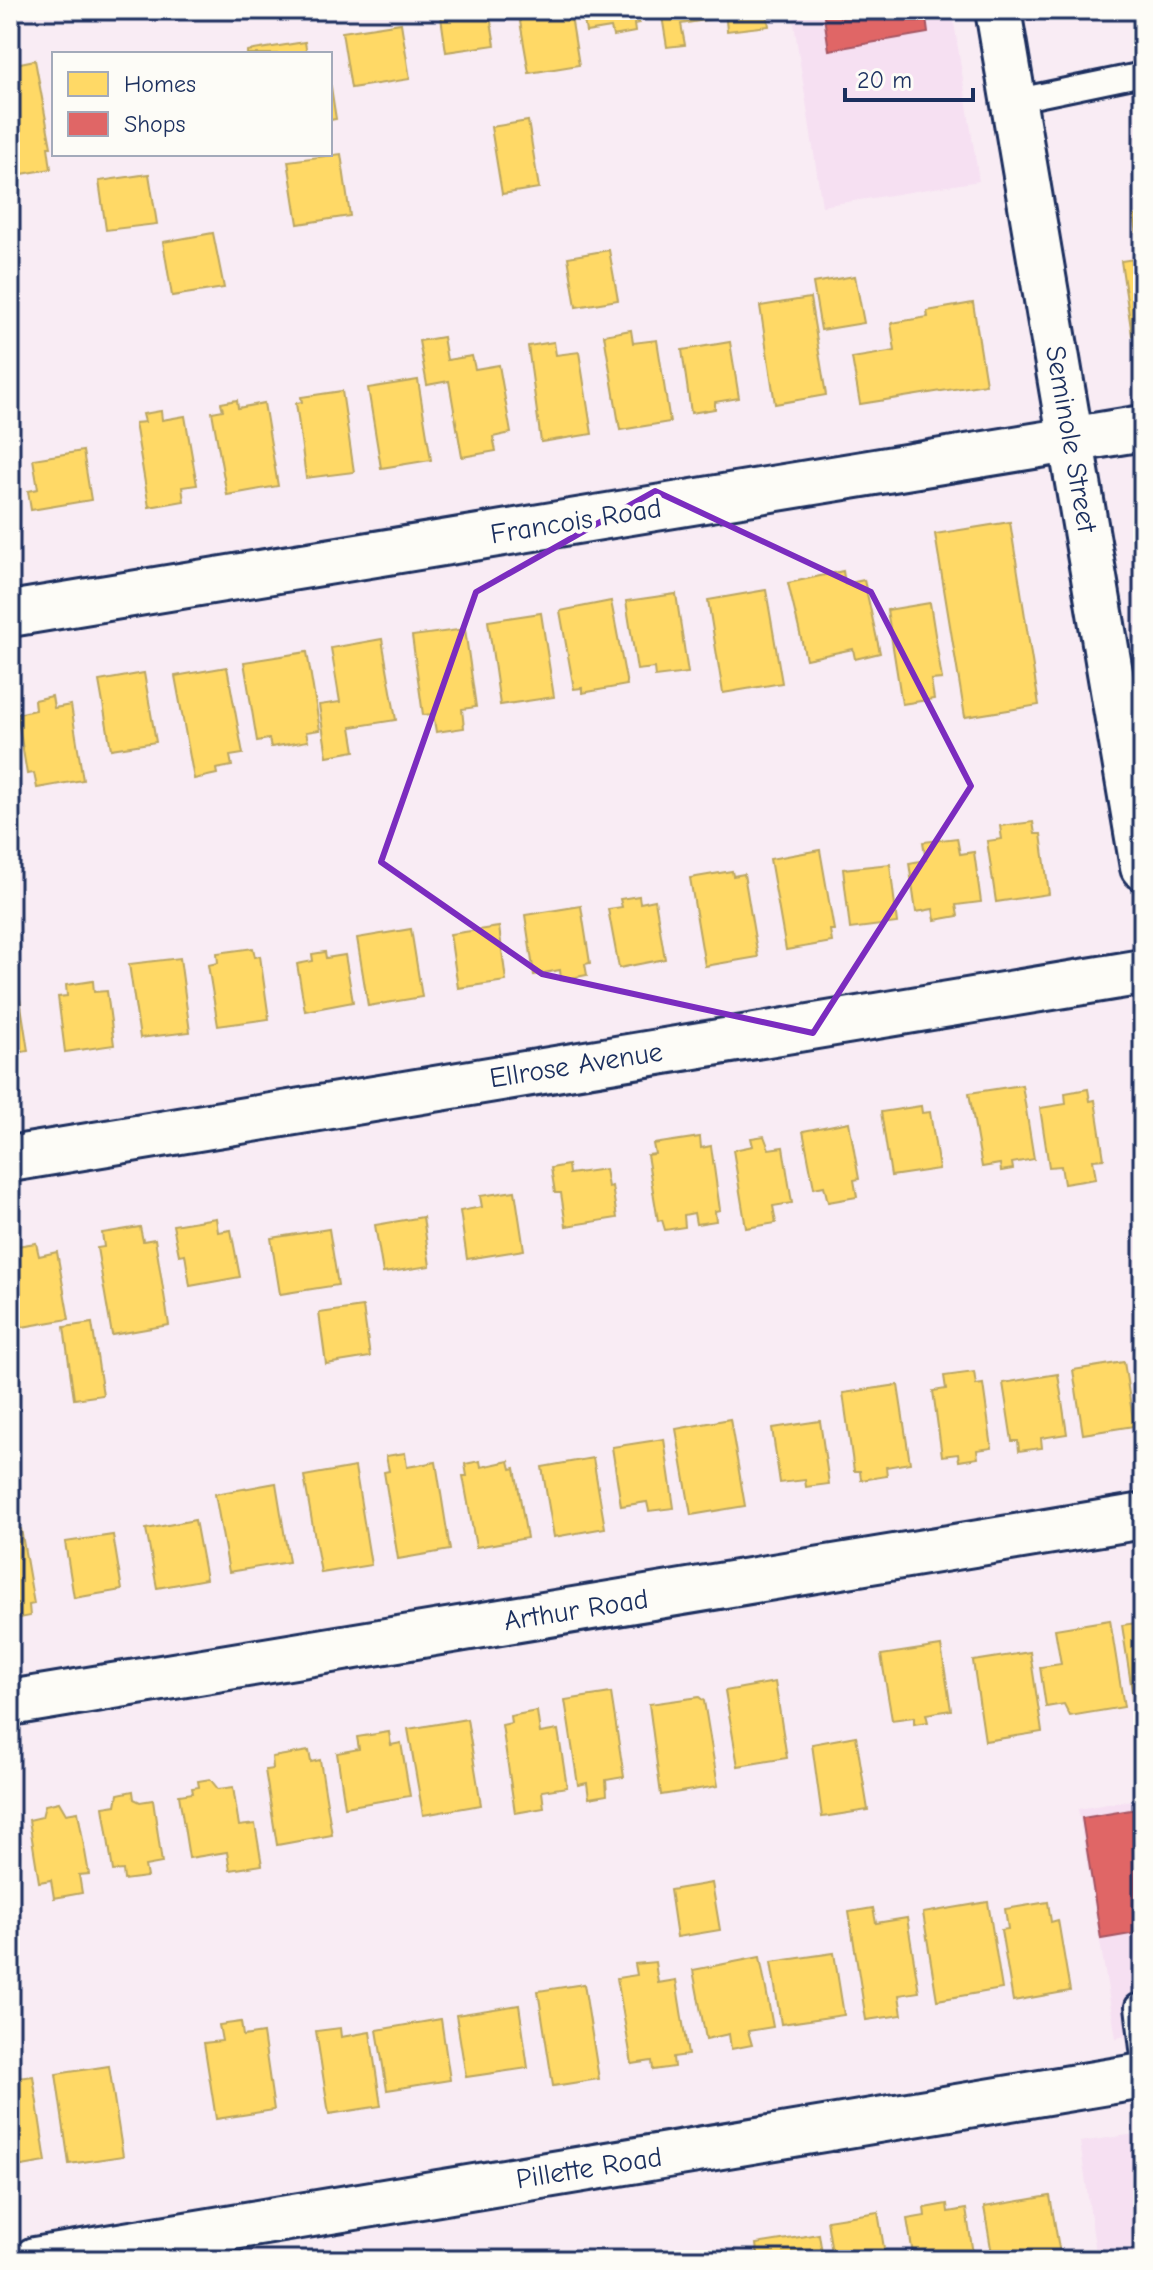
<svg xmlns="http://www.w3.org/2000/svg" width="1153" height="2270" viewBox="0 0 1153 2270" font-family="'Comic Neue',sans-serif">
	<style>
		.built { fill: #f6e0f2 }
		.homes { fill: #ffd966; stroke: #bba664; stroke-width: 2 }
		.shops { fill: #e06666; stroke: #a55664; stroke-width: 2 }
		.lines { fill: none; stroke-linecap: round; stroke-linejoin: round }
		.lane-casing { stroke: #1b2f5e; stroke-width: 28 }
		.street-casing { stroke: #1b2f5e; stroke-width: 50 }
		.secondary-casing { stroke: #1b2f5e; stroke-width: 50 }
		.lane { stroke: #fdfcf7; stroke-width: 22 }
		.street { stroke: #fdfcf7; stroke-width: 44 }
		.secondary { stroke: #fdfcf7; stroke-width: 44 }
		.marked { fill: none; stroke: #7b2cbf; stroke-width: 6; stroke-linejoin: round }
		.labels { text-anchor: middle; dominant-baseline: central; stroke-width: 8; stroke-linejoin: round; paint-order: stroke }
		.street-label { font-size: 28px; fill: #1b2f5e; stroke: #fdfcf7 }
	</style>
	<rect width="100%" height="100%" fill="#f9ecf4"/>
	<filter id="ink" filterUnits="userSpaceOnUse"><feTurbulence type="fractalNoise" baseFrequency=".0125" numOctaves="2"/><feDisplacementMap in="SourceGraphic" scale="16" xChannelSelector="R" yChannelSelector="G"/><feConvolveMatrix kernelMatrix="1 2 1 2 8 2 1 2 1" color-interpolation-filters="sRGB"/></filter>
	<g filter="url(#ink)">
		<g class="built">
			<polygon points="792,10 952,10 979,181 822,206"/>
			<polygon points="1143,1798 1143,2033 1116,2038 1078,1809"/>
			<polygon points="1143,2133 1143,2260 1097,2260 1080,2142"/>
		</g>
		<g class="homes">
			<polygon points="440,10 489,10 495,45 446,52"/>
			<polygon points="518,10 570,10 579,65 529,73"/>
			<polygon points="582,10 637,10 639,23 634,24 635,32 613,36 611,28 586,32"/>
			<polygon points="661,10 711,10 712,19 681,24 685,45 667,47"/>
			<polygon points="725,10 782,10 782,13 767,14 769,26 727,31"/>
			<polygon points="401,23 410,79 351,88 342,32"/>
			<polygon points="305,42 307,54 247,54 247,51"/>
			<polygon points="35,60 51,147 48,147 51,169 16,175 14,162 10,163 10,65"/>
			<polygon points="331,87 336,119 330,120 330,88"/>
			<polygon points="528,121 539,188 502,194 491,127"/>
			<polygon points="341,154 350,216 298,224 288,161"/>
			<polygon points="149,174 157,224 106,230 99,181"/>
			<polygon points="1143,214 1143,333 1132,335 1121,261 1141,258 1134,216"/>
			<polygon points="213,233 224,288 172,296 163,242"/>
			<polygon points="609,250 618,300 576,307 568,257"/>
			<polygon points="855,276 864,323 821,330 813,283"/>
			<polygon points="810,298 826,395 775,404 760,306"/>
			<polygon points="973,303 986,384 860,404 852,358 895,351 891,323 928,317 927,311"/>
			<polygon points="631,330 633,343 657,340 670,422 620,430 604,335"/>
			<polygon points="443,337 447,360 472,356 475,369 499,365 511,433 493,437 496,451 462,457 449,381 427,385 419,341"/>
			<polygon points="554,342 556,355 579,352 592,434 541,442 528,346"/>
			<polygon points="730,342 739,398 715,402 715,409 691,413 682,350"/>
			<polygon points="418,380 431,460 381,468 368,388"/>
			<polygon points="342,391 354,472 306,478 296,403 302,402 301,397"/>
			<polygon points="237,400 238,408 264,403 278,486 227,495 212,412 223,410 221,403"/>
			<polygon points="161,411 162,420 185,416 197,485 182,487 184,501 149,507 135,423 145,422 143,414"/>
			<polygon points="83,451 91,500 31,510 28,491 38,489 33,459"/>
			<polygon points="1010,522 1039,705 965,717 935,534"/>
			<polygon points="843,571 845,584 864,580 880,653 855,659 853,649 806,659 788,583"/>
			<polygon points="766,590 782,683 723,693 708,600"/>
			<polygon points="676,594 688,673 655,677 654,668 637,670 626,601"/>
			<polygon points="611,601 627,685 582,693 582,688 574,689 560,611"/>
			<polygon points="930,603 942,679 931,680 934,699 902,704 887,610"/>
			<polygon points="541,613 554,697 500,705 488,621"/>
			<polygon points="465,629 476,707 462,709 464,728 436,732 433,714 423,715 412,636"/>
			<polygon points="382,639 396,720 351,727 355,751 327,756 319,705 340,702 331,648"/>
			<polygon points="307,652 320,730 306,732 308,741 271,747 269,739 257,741 244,662"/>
			<polygon points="227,667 243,754 230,756 232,766 216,769 217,774 194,779 175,676"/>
			<polygon points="144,673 156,742 111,749 99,681"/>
			<polygon points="52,696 54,708 71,705 83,780 37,788 34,773 27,774 17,714 35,710 34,700"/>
			<polygon points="1033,822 1035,834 1041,834 1049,894 996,902 987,841 1002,839 1000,826"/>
			<polygon points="957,838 960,854 974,852 981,902 956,905 958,916 935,920 933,909 916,912 909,863 926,860 923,842"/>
			<polygon points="820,850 834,930 830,930 832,942 786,950 770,859"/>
			<polygon points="890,864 897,923 850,929 843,869"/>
			<polygon points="732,871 733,876 744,874 758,957 705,966 690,878"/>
			<polygon points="639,896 640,903 655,900 665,959 619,968 608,909 622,907 620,899"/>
			<polygon points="581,906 590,963 585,964 587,975 561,980 560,970 534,975 525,915"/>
			<polygon points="499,927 506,981 458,988 450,934"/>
			<polygon points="411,929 422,997 368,1006 357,938"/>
			<polygon points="253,948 255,957 260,956 269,1019 218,1026 208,965 218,963 217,953"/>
			<polygon points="325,952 326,958 345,955 353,1002 305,1011 297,964 313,961 312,954"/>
			<polygon points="180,958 190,1032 140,1038 129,964"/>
			<polygon points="93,981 94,992 107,991 114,1045 65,1052 58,997 67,996 66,985"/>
			<polygon points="18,986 28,1051 10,1054 10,988"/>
			<polygon points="1022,1085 1034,1159 1012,1163 1013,1169 1001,1171 1000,1164 982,1167 969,1093"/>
			<polygon points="1088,1089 1090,1101 1095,1100 1104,1159 1093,1160 1096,1179 1064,1184 1061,1166 1049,1167 1040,1108 1066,1104 1065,1093"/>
			<polygon points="921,1106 922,1113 930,1112 939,1169 891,1176 881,1112"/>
			<polygon points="849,1122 859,1179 854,1180 857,1197 828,1202 824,1186 814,1188 803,1131"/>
			<polygon points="764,1136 769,1149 783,1147 792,1203 773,1206 776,1223 746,1228 733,1150 753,1146 751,1138"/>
			<polygon points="700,1137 701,1148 711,1146 720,1210 715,1211 716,1221 696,1224 694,1213 684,1215 685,1227 665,1230 662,1220 658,1221 647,1155 655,1154 653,1144"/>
			<polygon points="568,1165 569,1174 605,1169 608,1187 612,1186 617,1218 566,1226 561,1193 555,1193 551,1168"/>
			<polygon points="515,1191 524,1250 467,1259 460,1211 482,1207 480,1196"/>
			<polygon points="423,1217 430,1266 383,1273 375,1225"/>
			<polygon points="216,1218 218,1232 231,1230 240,1277 190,1286 185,1254 179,1255 173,1225"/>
			<polygon points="140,1227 143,1241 155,1239 169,1325 112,1335 97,1248 104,1247 102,1233"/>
			<polygon points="329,1229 338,1285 280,1294 271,1238"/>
			<polygon points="36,1243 39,1256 57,1252 69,1319 22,1327 10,1247"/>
			<polygon points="363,1307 370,1357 326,1364 319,1313"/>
			<polygon points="92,1323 103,1395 74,1399 64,1327"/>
			<polygon points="1124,1362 1134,1426 1083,1434 1073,1370"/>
			<polygon points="974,1372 976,1385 983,1384 992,1448 977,1450 978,1458 959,1461 958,1454 942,1456 933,1391 946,1389 944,1376"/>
			<polygon points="1058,1374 1067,1434 1041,1438 1042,1448 1019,1451 1018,1441 1012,1441 1003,1383"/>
			<polygon points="898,1385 910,1463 886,1467 887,1476 861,1480 860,1471 854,1471 843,1393"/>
			<polygon points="730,1419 745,1506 691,1515 676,1429"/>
			<polygon points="820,1421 829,1484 806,1487 805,1480 780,1483 772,1428"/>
			<polygon points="664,1439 674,1508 649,1511 647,1502 621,1506 612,1447"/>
			<polygon points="405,1453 407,1467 436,1462 450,1550 398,1559 384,1472 389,1471 386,1456"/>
			<polygon points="593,1458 605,1528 554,1537 542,1467"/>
			<polygon points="480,1461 481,1467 509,1461 511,1469 515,1468 527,1538 476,1547 463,1476 467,1476 465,1464"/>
			<polygon points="355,1467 371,1565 321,1573 304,1476"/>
			<polygon points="276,1483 289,1562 229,1572 215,1494"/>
			<polygon points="195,1520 206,1579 157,1588 146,1529"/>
			<polygon points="21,1529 34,1604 29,1605 30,1616 10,1620 10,1530"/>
			<polygon points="113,1535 122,1590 74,1598 65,1542"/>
			<polygon points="1110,1620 1124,1707 1070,1716 1064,1704 1046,1707 1040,1667 1061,1664 1055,1629"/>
			<polygon points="1143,1622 1143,1723 1137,1724 1122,1625"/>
			<polygon points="941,1646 951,1710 926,1714 928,1722 914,1724 914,1717 892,1720 881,1655"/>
			<polygon points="1030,1652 1042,1732 985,1741 973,1661"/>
			<polygon points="775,1682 787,1758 738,1766 725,1691"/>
			<polygon points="611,1693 624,1777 606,1780 607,1795 589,1798 587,1783 578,1785 565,1700"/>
			<polygon points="699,1697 704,1701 718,1786 661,1795 649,1704"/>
			<polygon points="537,1711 540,1733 558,1730 567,1787 542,1791 544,1808 515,1813 502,1725 511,1723 510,1716"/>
			<polygon points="467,1719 481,1805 423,1815 408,1729"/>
			<polygon points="389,1732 391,1745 401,1743 410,1796 345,1807 337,1753 359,1749 357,1737"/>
			<polygon points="856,1736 868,1810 822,1817 812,1744"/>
			<polygon points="309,1751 311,1762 320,1760 332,1835 277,1845 265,1770 273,1769 272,1757"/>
			<polygon points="210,1779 218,1789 233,1787 239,1826 255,1824 262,1865 230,1870 227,1852 189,1858 179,1795 193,1793 192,1788 199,1787 198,1781"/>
			<polygon points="133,1791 134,1799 140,1802 153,1800 162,1863 145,1866 147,1877 124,1880 123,1870 113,1871 103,1807 116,1805 118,1794"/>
			<polygon points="59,1802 66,1814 78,1812 89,1874 79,1875 82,1893 54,1898 51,1880 39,1882 29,1820 42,1817 45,1805"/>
			<polygon points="712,1883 720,1930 677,1937 670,1890"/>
			<polygon points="988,1902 1002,1989 937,2000 923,1913"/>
			<polygon points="1048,1902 1051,1922 1058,1920 1070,1991 1013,2001 1001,1930 1008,1929 1005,1909"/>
			<polygon points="873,1908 876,1923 907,1918 919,1992 899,1995 902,2015 866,2020 849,1912"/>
			<polygon points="834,1953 844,2015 781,2024 771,1962"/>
			<polygon points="760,1957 773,2027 748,2031 752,2045 731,2049 729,2034 706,2039 693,1970"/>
			<polygon points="655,1962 658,1983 676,1980 688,2055 673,2057 674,2067 653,2070 652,2061 632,2064 617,1978 637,1975 635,1964"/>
			<polygon points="584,1984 599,2079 553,2086 538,1991"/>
			<polygon points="519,2005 528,2068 466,2077 456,2015"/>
			<polygon points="441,2019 450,2080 387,2090 377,2030"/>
			<polygon points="241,2022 243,2036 263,2033 274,2110 216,2119 204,2043 222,2041 219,2025"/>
			<polygon points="340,2028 341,2037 370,2032 381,2106 329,2114 316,2031"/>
			<polygon points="109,2066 123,2156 69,2164 56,2074"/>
			<polygon points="33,2076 46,2162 10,2168 10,2079"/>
			<polygon points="1050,2196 1061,2260 993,2260 984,2207"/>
			<polygon points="947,2204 948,2212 966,2209 974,2260 914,2260 907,2219 925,2216 924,2208"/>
			<polygon points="878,2212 886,2260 833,2260 827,2220"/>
			<polygon points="819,2234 823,2260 758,2260 756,2244"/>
			<polygon points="661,2252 663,2260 607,2260"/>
		</g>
		<g class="shops">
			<polygon points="823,10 925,10 928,33 829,50"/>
			<polygon points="1143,1808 1143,1932 1101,1939 1082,1818"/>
		</g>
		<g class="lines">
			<g class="lane-casing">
				<g id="lane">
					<polyline points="1013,101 1143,74"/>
					<polyline points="1143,2005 1137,2006 1143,2057"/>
				</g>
			</g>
			<g class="street-casing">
				<g id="street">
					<polyline points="10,614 1143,428"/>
					<polyline points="10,1159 1143,972"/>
					<polyline points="10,1703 1143,1516"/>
				</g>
			</g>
			<g class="secondary-casing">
				<g id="secondary">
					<polyline points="998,10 1143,867"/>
					<polyline points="35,2260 1143,2076"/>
				</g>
			</g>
			<use href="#lane" class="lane"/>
			<use href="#street" class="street"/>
			<use href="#secondary" class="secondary"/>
		</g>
	</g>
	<path class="marked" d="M655,491L871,592L971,786L813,1033L542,974L381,862L476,592Z"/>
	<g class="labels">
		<g class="street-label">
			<text transform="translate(1071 439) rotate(80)">Seminole Street</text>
			<text transform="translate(576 521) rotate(-9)">Francois Road</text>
			<text transform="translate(576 1065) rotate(-9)">Ellrose Avenue</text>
			<text transform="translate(576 1610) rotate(-9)">Arthur Road</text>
			<text transform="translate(589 2168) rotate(-9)">Pillette Road</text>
		</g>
	</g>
	<rect width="1153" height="2270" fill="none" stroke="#fdfcf7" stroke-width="40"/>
	<rect x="20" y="20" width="1113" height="2230" fill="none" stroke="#1b2f5e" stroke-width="3" filter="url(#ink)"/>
	<rect x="52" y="52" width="280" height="104" fill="#fdfcf7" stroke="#a3aaba" stroke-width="2"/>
	<rect x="68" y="72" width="40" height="24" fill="#ffd966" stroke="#a3aaba" stroke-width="2"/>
	<text x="124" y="92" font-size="24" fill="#1b2f5e">Homes</text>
	<rect x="68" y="112" width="40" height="24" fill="#e06666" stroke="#a3aaba" stroke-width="2"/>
	<text x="124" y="132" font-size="24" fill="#1b2f5e">Shops</text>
	<path d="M845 88v12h128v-12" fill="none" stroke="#1b2f5e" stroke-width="4"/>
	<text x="857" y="88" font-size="24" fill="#1b2f5e" stroke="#fdfcf7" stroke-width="6" paint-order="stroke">20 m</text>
</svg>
